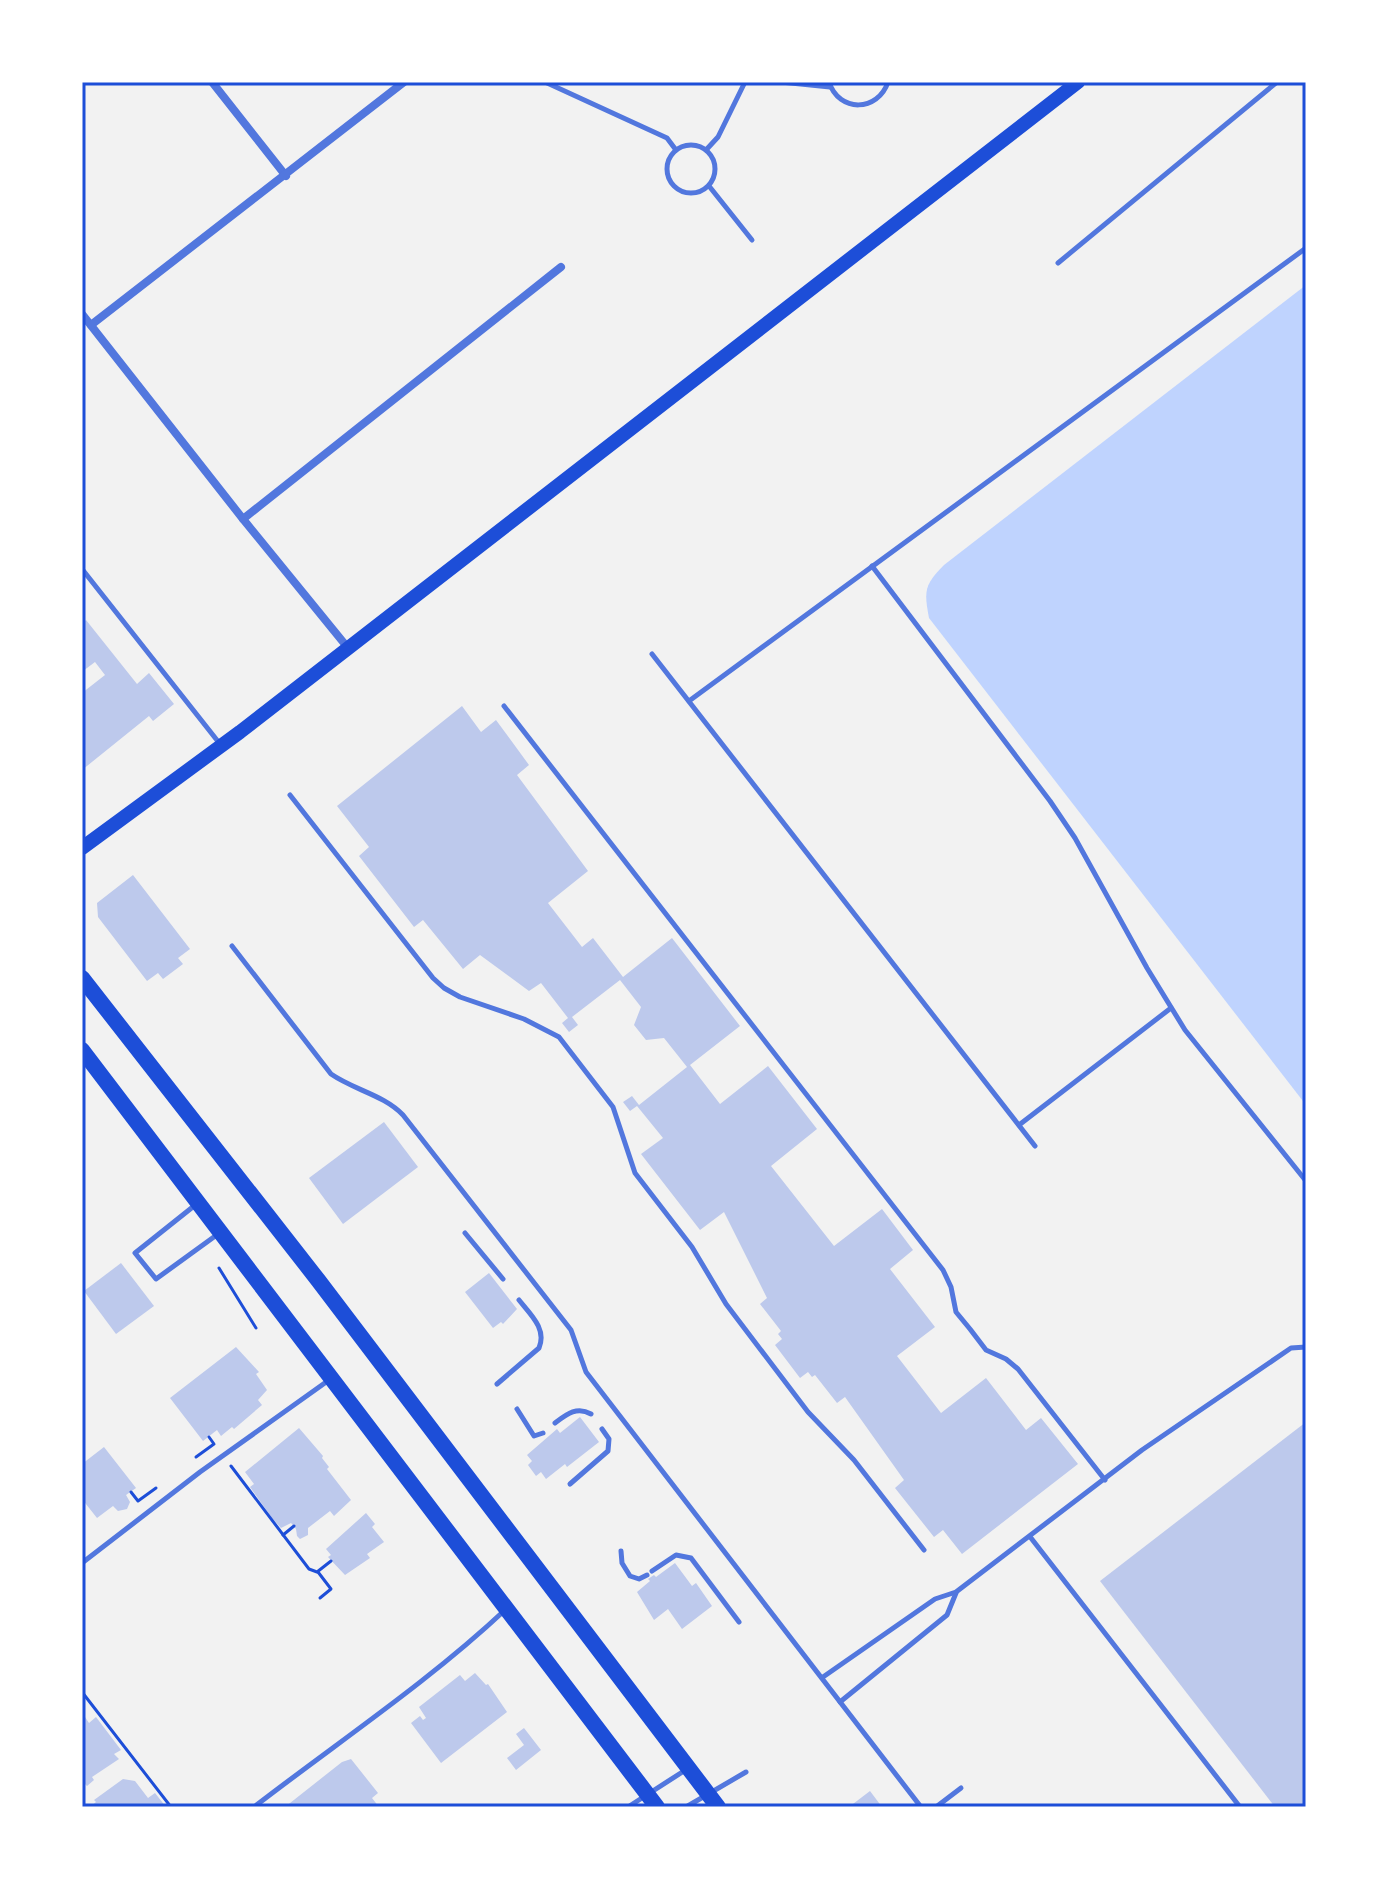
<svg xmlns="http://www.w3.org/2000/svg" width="1388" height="1889" viewBox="0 0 1388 1889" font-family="'Roboto Condensed',sans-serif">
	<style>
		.water { fill: #bfd3fe }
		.building { fill: #bdc9ec }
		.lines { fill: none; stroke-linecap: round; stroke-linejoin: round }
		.path { stroke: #1d4ed8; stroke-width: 3 }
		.service { stroke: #5277de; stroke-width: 5 }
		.minor { stroke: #5277de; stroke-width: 8 }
		.secondary { stroke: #1d4ed8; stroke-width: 14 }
		.primary { stroke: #1d4ed8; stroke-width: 16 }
		.neatline { fill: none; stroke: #1d4ed8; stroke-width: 3 }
	</style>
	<rect width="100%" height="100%" fill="#f2f2f2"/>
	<path class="water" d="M1306,285V1105L929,618C924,591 924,585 944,565Z"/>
	<g class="building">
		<polygon points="86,620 137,684 149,673 174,704 153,721 149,716 82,770 82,693 105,675 95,662 83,671 82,669 82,624"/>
		<polygon points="462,706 481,732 496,720 529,765 517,775 588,871 548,903 582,947 593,938 623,977 672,938 740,1026 690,1065 720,1104 768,1066 817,1129 771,1166 834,1246 882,1209 913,1250 890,1269 935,1327 897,1356 941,1413 986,1378 1026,1430 1041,1418 1078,1464 962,1554 943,1530 934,1537 895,1488 904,1480 845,1397 837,1403 815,1375 812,1377 808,1372 800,1378 775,1345 782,1339 778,1334 781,1331 760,1304 767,1298 724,1212 700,1230 641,1154 663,1138 637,1106 630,1111 623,1102 632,1096 639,1105 687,1067 664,1038 646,1040 634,1025 641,1007 620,980 572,1017 578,1025 569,1032 562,1023 568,1018 541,983 529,991 480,955 463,969 423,920 414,927 359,856 369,847 337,806"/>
		<polygon points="133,875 190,949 178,958 183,964 163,979 158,973 147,981 98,917 97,903"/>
		<polygon points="384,1122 418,1167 343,1224 309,1178"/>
		<polygon points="121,1263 154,1306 116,1334 84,1291"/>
		<polygon points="489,1273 517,1309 503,1324 501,1322 493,1328 465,1292"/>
		<polygon points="236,1347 259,1372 256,1374 267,1390 258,1400 262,1405 234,1429 232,1427 221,1436 217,1430 203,1441 170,1398"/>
		<polygon points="580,1417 599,1442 567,1467 565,1464 546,1479 541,1472 536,1476 528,1465 532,1461 527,1455 557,1429 560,1433"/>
		<polygon points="1306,1422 1306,1807 1275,1807 1100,1581"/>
		<polygon points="299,1428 323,1456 322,1458 329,1467 327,1469 351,1500 334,1516 330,1511 308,1528 308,1535 300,1539 297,1536 296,1529 291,1523 281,1528 272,1518 250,1487 254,1484 245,1472"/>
		<polygon points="104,1447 136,1488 126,1495 130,1502 127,1509 118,1511 113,1506 97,1518 82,1499 82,1464"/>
		<polygon points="366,1513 375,1524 372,1527 384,1542 367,1554 370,1558 345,1575 328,1557 331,1555 326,1549"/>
		<polygon points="675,1563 692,1586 696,1583 712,1606 682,1629 668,1609 654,1620 637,1592 650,1581 648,1579 654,1575 656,1577"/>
		<polygon points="475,1673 486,1685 488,1684 507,1712 441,1763 411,1723 420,1716 423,1720 426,1718 419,1707 460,1675 465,1681"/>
		<polygon points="85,1717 89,1723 96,1717 121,1750 114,1754 119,1759 92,1777 94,1780 87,1786 84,1783 82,1784 82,1720"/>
		<polygon points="524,1728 541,1750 516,1770 507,1758 524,1745 516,1734"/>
		<polygon points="351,1759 378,1793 372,1798 379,1807 285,1807 342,1762"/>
		<polygon points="123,1779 135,1781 148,1798 155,1793 166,1807 90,1807 96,1802 94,1800"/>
		<polygon points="870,1791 882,1807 849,1807"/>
	</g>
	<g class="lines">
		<g class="path">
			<polyline points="219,1268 256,1328"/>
			<polyline points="196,1457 214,1444 209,1437"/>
			<polyline points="231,1466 309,1569 317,1572 331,1561"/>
			<polyline points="131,1492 138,1501 156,1488"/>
			<polyline points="283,1535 294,1526"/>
			<polyline points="318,1572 331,1589 320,1598"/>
			<polyline points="82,1692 171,1807"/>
		</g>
		<g class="service">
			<polyline points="545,82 667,138 676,150"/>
			<polyline points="781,82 830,87"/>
			<path d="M829,82C839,113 878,112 888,82"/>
			<circle cx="691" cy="169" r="24"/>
			<polyline points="706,150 718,137 745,82"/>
			<polyline points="709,186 752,240"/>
			<polyline points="1058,263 1277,82"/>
			<polyline points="872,566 1050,801 1075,838 1147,968 1185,1030 1306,1181"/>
			<polyline points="82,569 220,744"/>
			<polyline points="652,654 1035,1146"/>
			<polyline points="689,701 1306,248"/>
			<polyline points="504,706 943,1270 951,1287 956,1312 970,1329 986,1350 1006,1359 1018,1369 1105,1480"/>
			<polyline points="290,795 433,978 444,988 460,997 524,1019 559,1037 613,1107 635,1173 692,1247 726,1304 808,1412 854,1460 924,1550"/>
			<path d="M232,946L331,1074C354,1090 384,1095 403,1115L571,1330L586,1372L921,1807"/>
			<polyline points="1019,1125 1171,1008"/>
			<polyline points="194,1206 135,1253 156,1279 218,1234"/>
			<polyline points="465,1233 503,1279"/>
			<path d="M497,1384L539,1348C547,1329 531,1315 519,1300"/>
			<polyline points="517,1409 534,1436 543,1433"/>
			<path d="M555,1423C567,1414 577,1406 591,1414"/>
			<polyline points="570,1484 608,1451 609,1439 602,1429"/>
			<polyline points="1031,1538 1240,1807"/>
			<polyline points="621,1551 622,1563 630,1576 639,1579 647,1575"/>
			<polyline points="82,1563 200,1472 329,1380"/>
			<polyline points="652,1571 676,1555 691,1558 739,1622"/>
			<polyline points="823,1677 935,1599 956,1592 1142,1450 1291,1348 1306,1347"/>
			<polyline points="840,1702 947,1615 956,1593"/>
			<path d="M254,1807C338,1742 427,1683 505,1610"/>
			<polyline points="628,1807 687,1769"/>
			<polyline points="686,1807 746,1772"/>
			<polyline points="936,1807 961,1788"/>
		</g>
		<g class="minor">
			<polyline points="212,82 286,176"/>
			<polyline points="82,314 243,519 348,648"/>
			<polyline points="91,325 404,82"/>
			<polyline points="243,519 561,267"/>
		</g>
		<polyline class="secondary" points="82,848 240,732 1078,82"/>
		<g class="primary">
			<polyline points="82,978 318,1280 718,1807"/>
			<polyline points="82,1050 657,1807"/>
		</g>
	</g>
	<rect width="1388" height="1889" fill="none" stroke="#ffffff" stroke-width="168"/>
	<rect x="84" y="84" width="1220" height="1721" class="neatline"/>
</svg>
